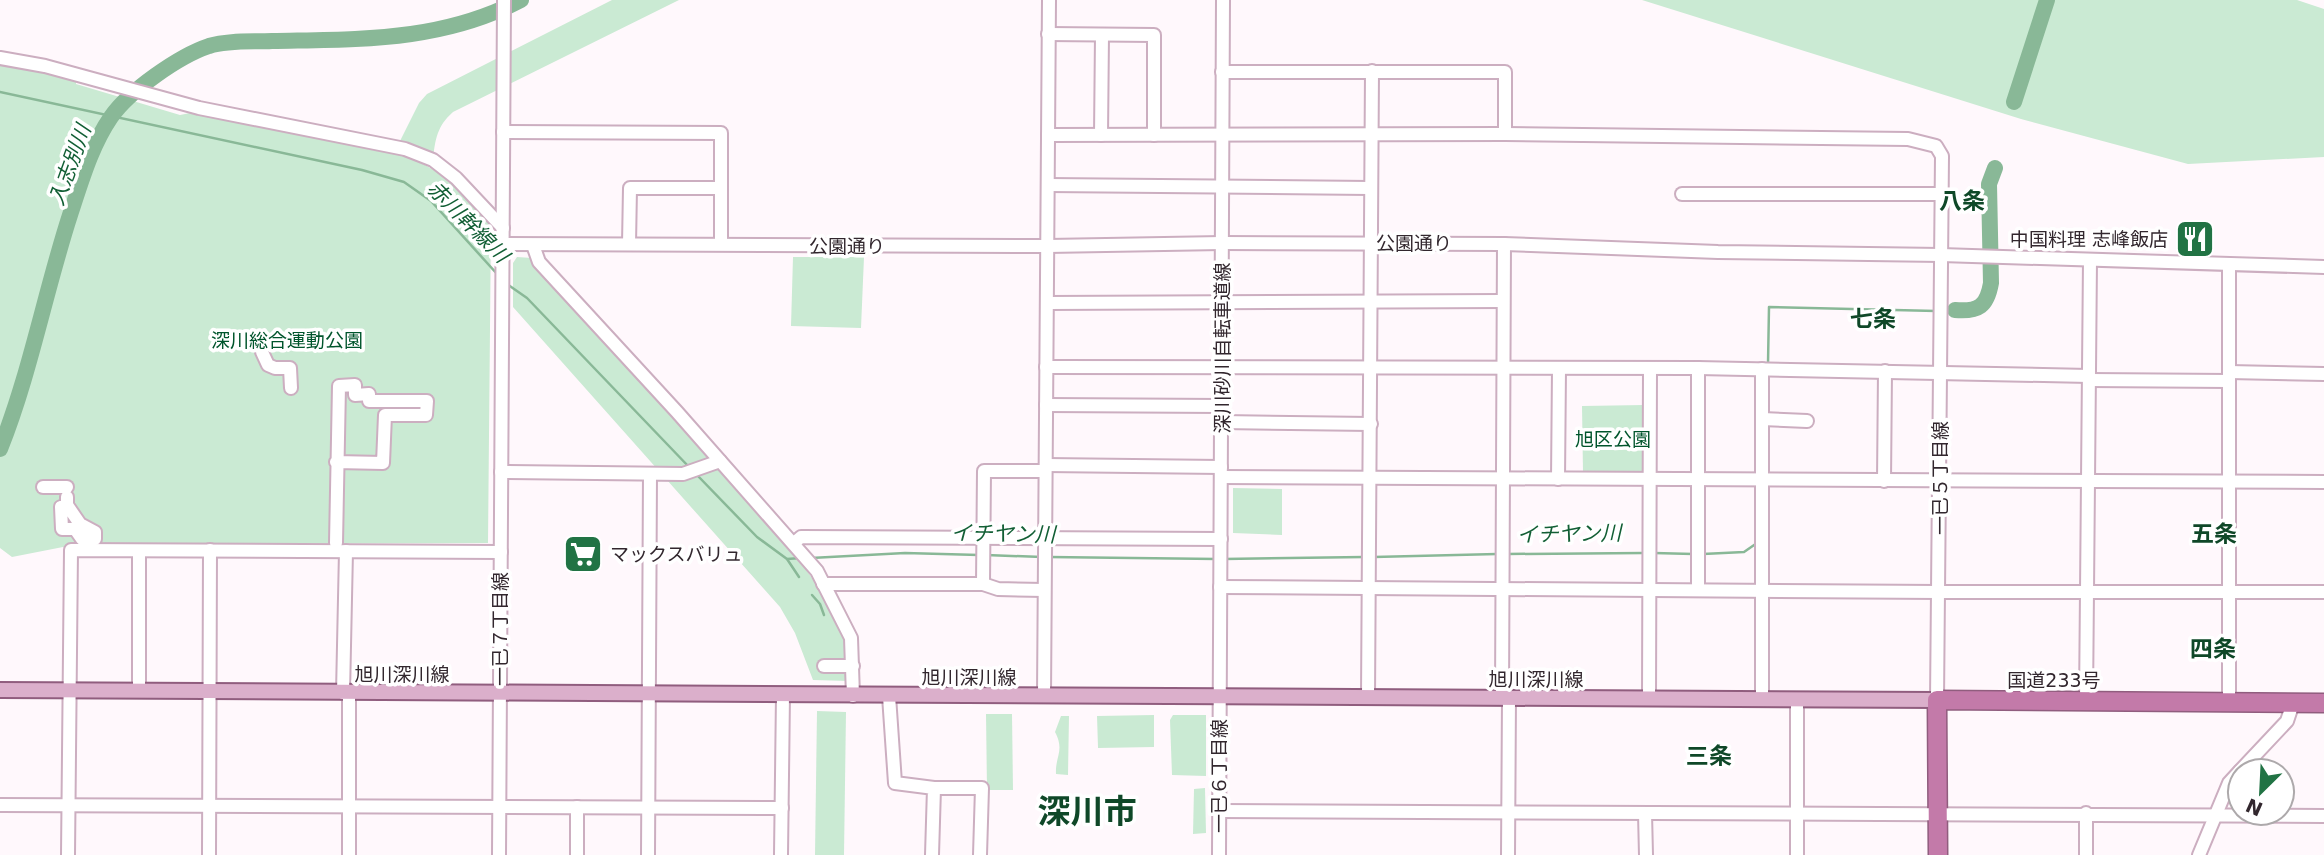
<svg xmlns="http://www.w3.org/2000/svg" width="2324" height="855" viewBox="0 0 2324 855" font-family="'DejaVu Sans','Noto Sans JP',sans-serif">
	<style>
		.green { fill: #caead3 }
		.lines { fill: none; stroke-linecap: round; stroke-linejoin: round }
		.stream { stroke: #89b897; stroke-width: 2.5 }
		.river { stroke: #89b897; stroke-width: 16 }
		.minor-casing { stroke: #ccaec0; stroke-width: 16 }
		.major-casing { stroke: #905d7e; stroke-width: 18 }
		.highway-casing { stroke: #905d7e; stroke-width: 21 }
		.minor { stroke: #fff; stroke-width: 12 }
		.major { stroke: #dbafcb; stroke-width: 14 }
		.highway { stroke: #c37aa9; stroke-width: 18 }
		.labels { text-anchor: middle; dominant-baseline: central; stroke-width: 7; stroke-linejoin: round; paint-order: stroke }
		.poi-label { font-size: 19px; fill: #32272e; stroke: #fff; text-anchor: end }
		.street-label { font-size: 19px; fill: #32272e; stroke: #fff }
		.park-label { font-size: 19px; fill: #00552c; stroke: #fff }
		.water-label { font-size: 21px; font-style: italic; fill: #125f35; stroke: #fff }
		.quarter-label { font-size: 23px; font-weight: bold; fill: #0f4828; stroke: #fff }
		.town-label { font-size: 33px; font-weight: bold; fill: #0f4828; stroke: #fff }
	</style>
	<rect width="100%" height="100%" fill="#fff8fc"/>
	<g class="green">
		<path d="M612,0H679L453,112C437,126 435,140 433,160L397,147L419,103L427,94Z"/>
		<polygon points="1642,0 2297,0 2324,9 2324,157 2188,164 2021,119"/>
		<path d="M0,58L76,75V84L180,115L195,112L377,151C425,154 460,187 491,221L488,543L136,544L63,547L12,557L0,548Z"/>
		<polygon points="517,257 532,258 790,547 824,595 848,637 849,681 813,680 795,633 780,607 513,307 513,263"/>
		<polygon points="793,257 864,257 861,328 791,326"/>
		<polygon points="1644,405 1642,473 1583,473 1582,406"/>
		<polygon points="1233,488 1282,489 1282,535 1233,533"/>
		<polygon points="817,711 846,712 844,855 815,855"/>
		<polygon points="986,714 1012,714 1013,790 987,790"/>
		<polygon points="1154,715 1154,747 1098,748 1097,716"/>
		<polygon points="1173,715 1206,715 1206,776 1172,775 1170,720"/>
		<path d="M1061,716H1069L1068,775L1056,774C1055,756 1065,751 1055,732Z"/>
		<polygon points="1205,788 1206,833 1193,834 1194,789"/>
	</g>
	<g class="lines">
		<g class="stream">
			<polyline points="0,92 362,170 404,182 431,201 498,275"/>
			<polyline points="507,284 527,298 690,468"/>
			<polyline points="1946,310 1955,310"/>
			<polyline points="1768,364 1769,307 1936,311"/>
			<polyline points="1768,399 1768,374"/>
			<polyline points="697,475 757,537 787,559 799,577"/>
			<polyline points="1654,553 1693,554"/>
			<polyline points="1507,554 1644,553"/>
			<polyline points="1703,554 1744,552 1757,543"/>
			<polyline points="986,555 1042,557"/>
			<polyline points="1049,557 1217,559"/>
			<polyline points="1374,557 1497,554"/>
			<polyline points="811,558 905,553 979,555"/>
			<polyline points="787,559 801,558"/>
			<polyline points="1224,559 1364,557"/>
			<polyline points="812,595 820,604 824,615"/>
		</g>
		<g class="river">
			<polyline points="2014,102 2047,0"/>
			<path d="M1955,310C1979,312 1987,306 1991,283L1989,184L1995,168"/>
			<path d="M0,449C30,374 45,292 70,215C81,182 91,146 111,117C129,91 179,56 209,46C229,40 252,42 272,41C360,39 440,42 521,0"/>
		</g>
		<g class="minor-casing">
			<g id="minor">
				<polyline points="1048,34 1154,35 1154,135"/>
				<polyline points="0,58 45,66 199,108 405,149 433,160 456,178 503,228"/>
				<polyline points="1222,72 1505,72 1505,134"/>
				<polyline points="503,132 721,133 721,244"/>
				<polyline points="1048,135 1505,134 1908,139 1936,146 1942,156 1937,700"/>
				<polyline points="1101,135 1102,35"/>
				<polyline points="1048,185 1370,188"/>
				<polyline points="1682,194 1941,194"/>
				<polyline points="503,244 1048,246 1222,243 1504,244 1718,252 1941,255 2324,267"/>
				<polyline points="629,244 630,188 721,188"/>
				<polyline points="533,245 539,262 677,412 817,571 851,638 853,696"/>
				<polyline points="1047,303 1503,301"/>
				<polyline points="262,352 268,365 275,368 290,368 291,388"/>
				<polyline points="1046,367 1698,368 2089,376"/>
				<polyline points="1698,368 1698,590"/>
				<polyline points="2229,372 2324,374"/>
				<polyline points="2089,380 2229,381"/>
				<polyline points="1046,405 1222,406"/>
				<polyline points="1762,419 1807,421"/>
				<polyline points="1222,422 1371,424"/>
				<polyline points="1046,465 1221,467"/>
				<polyline points="501,472 683,474 720,461"/>
				<polyline points="1221,477 2324,482"/>
				<polyline points="1558,479 1559,369"/>
				<polyline points="1884,481 1885,371"/>
				<polyline points="43,487 67,487"/>
				<polyline points="67,497 67,505 61,507 62,529 75,529 82,539 95,539 95,532 80,524 67,505"/>
				<polyline points="336,543 339,386 355,385 355,395 369,394 369,401 427,401 426,415 385,415 383,463 336,462"/>
				<polyline points="794,543 801,537 1221,539"/>
				<polyline points="823,584 983,584 998,589 1044,590"/>
				<polyline points="983,584 984,471 1045,471"/>
				<polyline points="1220,587 1939,592 2324,592"/>
				<polyline points="824,666 853,666"/>
				<polyline points="139,691 139,551"/>
				<polyline points="343,693 346,551"/>
				<polyline points="889,696 895,783 934,788 932,855"/>
				<polyline points="1044,696 1049,0"/>
				<polyline points="1368,698 1372,71"/>
				<polyline points="1502,698 1504,244"/>
				<polyline points="1649,699 1650,368"/>
				<polyline points="1797,699 1797,855"/>
				<polyline points="1762,700 1762,369"/>
				<polyline points="2086,701 2090,260"/>
				<polyline points="2229,702 2229,265"/>
				<polyline points="2240,771 2287,721 2293,703"/>
				<polyline points="934,788 982,788 980,855"/>
				<polyline points="0,805 782,808"/>
				<polyline points="1219,811 2324,816"/>
				<polyline points="1645,813 1646,855"/>
				<polyline points="68,855 71,550 501,552"/>
				<polyline points="209,855 210,550"/>
				<polyline points="349,855 349,693"/>
				<polyline points="499,855 504,0"/>
				<polyline points="577,855 577,807"/>
				<polyline points="648,855 650,474"/>
				<polyline points="781,855 783,695"/>
				<polyline points="1219,855 1223,0"/>
				<polyline points="1508,855 1509,698"/>
				<polyline points="2086,855 2086,813"/>
				<polyline points="2199,855 2229,783 2240,771"/>
			</g>
		</g>
		<g class="major-casing">
			<polyline id="major" points="0,690 1937,700"/>
		</g>
		<g class="highway-casing">
			<polyline id="highway" points="1938,855 1937,700 2324,703"/>
		</g>
		<use href="#minor" class="minor"/>
		<use href="#major" class="major"/>
		<use href="#highway" class="highway"/>
	</g>
	<defs>
		<g id="restaurant-square" transform="scale(2.0125)"><rect x="-9" y="-9" width="18" height="18" rx="4" fill="#217344" stroke="#fff"/><path d="M-5-6h1v4h1v-4h1v4h1v-4h1v5L-1.5 .5V6h-2V.5L-5-1ZM5-6V6H3V1.5H1.5Q1.5-4 5-6Z" fill="#fff"/></g>
		<g id="supermarket-square" transform="scale(2.0125)"><rect x="-9" y="-9" width="18" height="18" rx="4" fill="#217344" stroke="#fff"/><path d="M-6-5.5h2.5l.6 2H6L4.5 2H-2.5L-4.4-4H-6ZM-1.5 3.2a1.3 1.3 0 1 0 .1 0ZM3 3.2a1.3 1.3 0 1 0 .1 0Z" fill="#fff"/></g>
	</defs>
	<g fill-rule="evenodd">
		<use href="#restaurant-square" x="2195" y="239"/>
		<use href="#supermarket-square" x="583" y="554"/>
	</g>
	<g class="labels">
		<g class="poi-label">
			<text x="2168" y="239">中国料理 志峰飯店</text>
			<text x="610" y="554" text-anchor="start">マックスバリュ</text>
		</g>
		<g class="street-label">
			<text x="1414" y="243">公園通り</text>
			<text x="847" y="246">公園通り</text>
			<text transform="translate(1222 348) rotate(-90)">深川砂川自転車道線</text>
			<text transform="translate(1940 478) rotate(-90)">一已５丁目線</text>
			<text transform="translate(500 629) rotate(-90)">一已７丁目線</text>
			<text x="402" y="674">旭川深川線</text>
			<text x="969" y="677">旭川深川線</text>
			<text x="1536" y="679">旭川深川線</text>
			<text x="2054" y="680">国道233号</text>
			<text transform="translate(1219 776) rotate(-90)">一已６丁目線</text>
		</g>
		<g class="park-label">
			<text x="287" y="340">深川総合運動公園</text>
			<text x="1613" y="439">旭区公園</text>
		</g>
		<g class="water-label">
			<text transform="translate(70 165) rotate(-70)">入志別川</text>
			<text transform="translate(468 222) rotate(45)">赤川幹線川</text>
			<text transform="translate(1003 534) rotate(1)">イチヤン川</text>
			<text transform="translate(1569 534) rotate(-1)">イチヤン川</text>
		</g>
		<g class="quarter-label">
			<text x="1962" y="201">八条</text>
			<text x="1873" y="319">七条</text>
			<text x="2214" y="534">五条</text>
			<text x="2213" y="649">四条</text>
			<text x="1709" y="756">三条</text>
		</g>
		<g class="town-label">
			<text x="1087" y="811">深川市</text>
		</g>
	</g>
	<g transform="translate(2261 792) rotate(204)"><circle r="33" fill="#ffffff" stroke="#ada9ab" stroke-width="2"/>
	<path d="M0-5L12 26L0 18L-12 26Z" fill="#217344"/>
	<text y="-10" font-size="19" font-weight="bold" text-anchor="middle" fill="#32272e">N</text>
	</g>
</svg>
